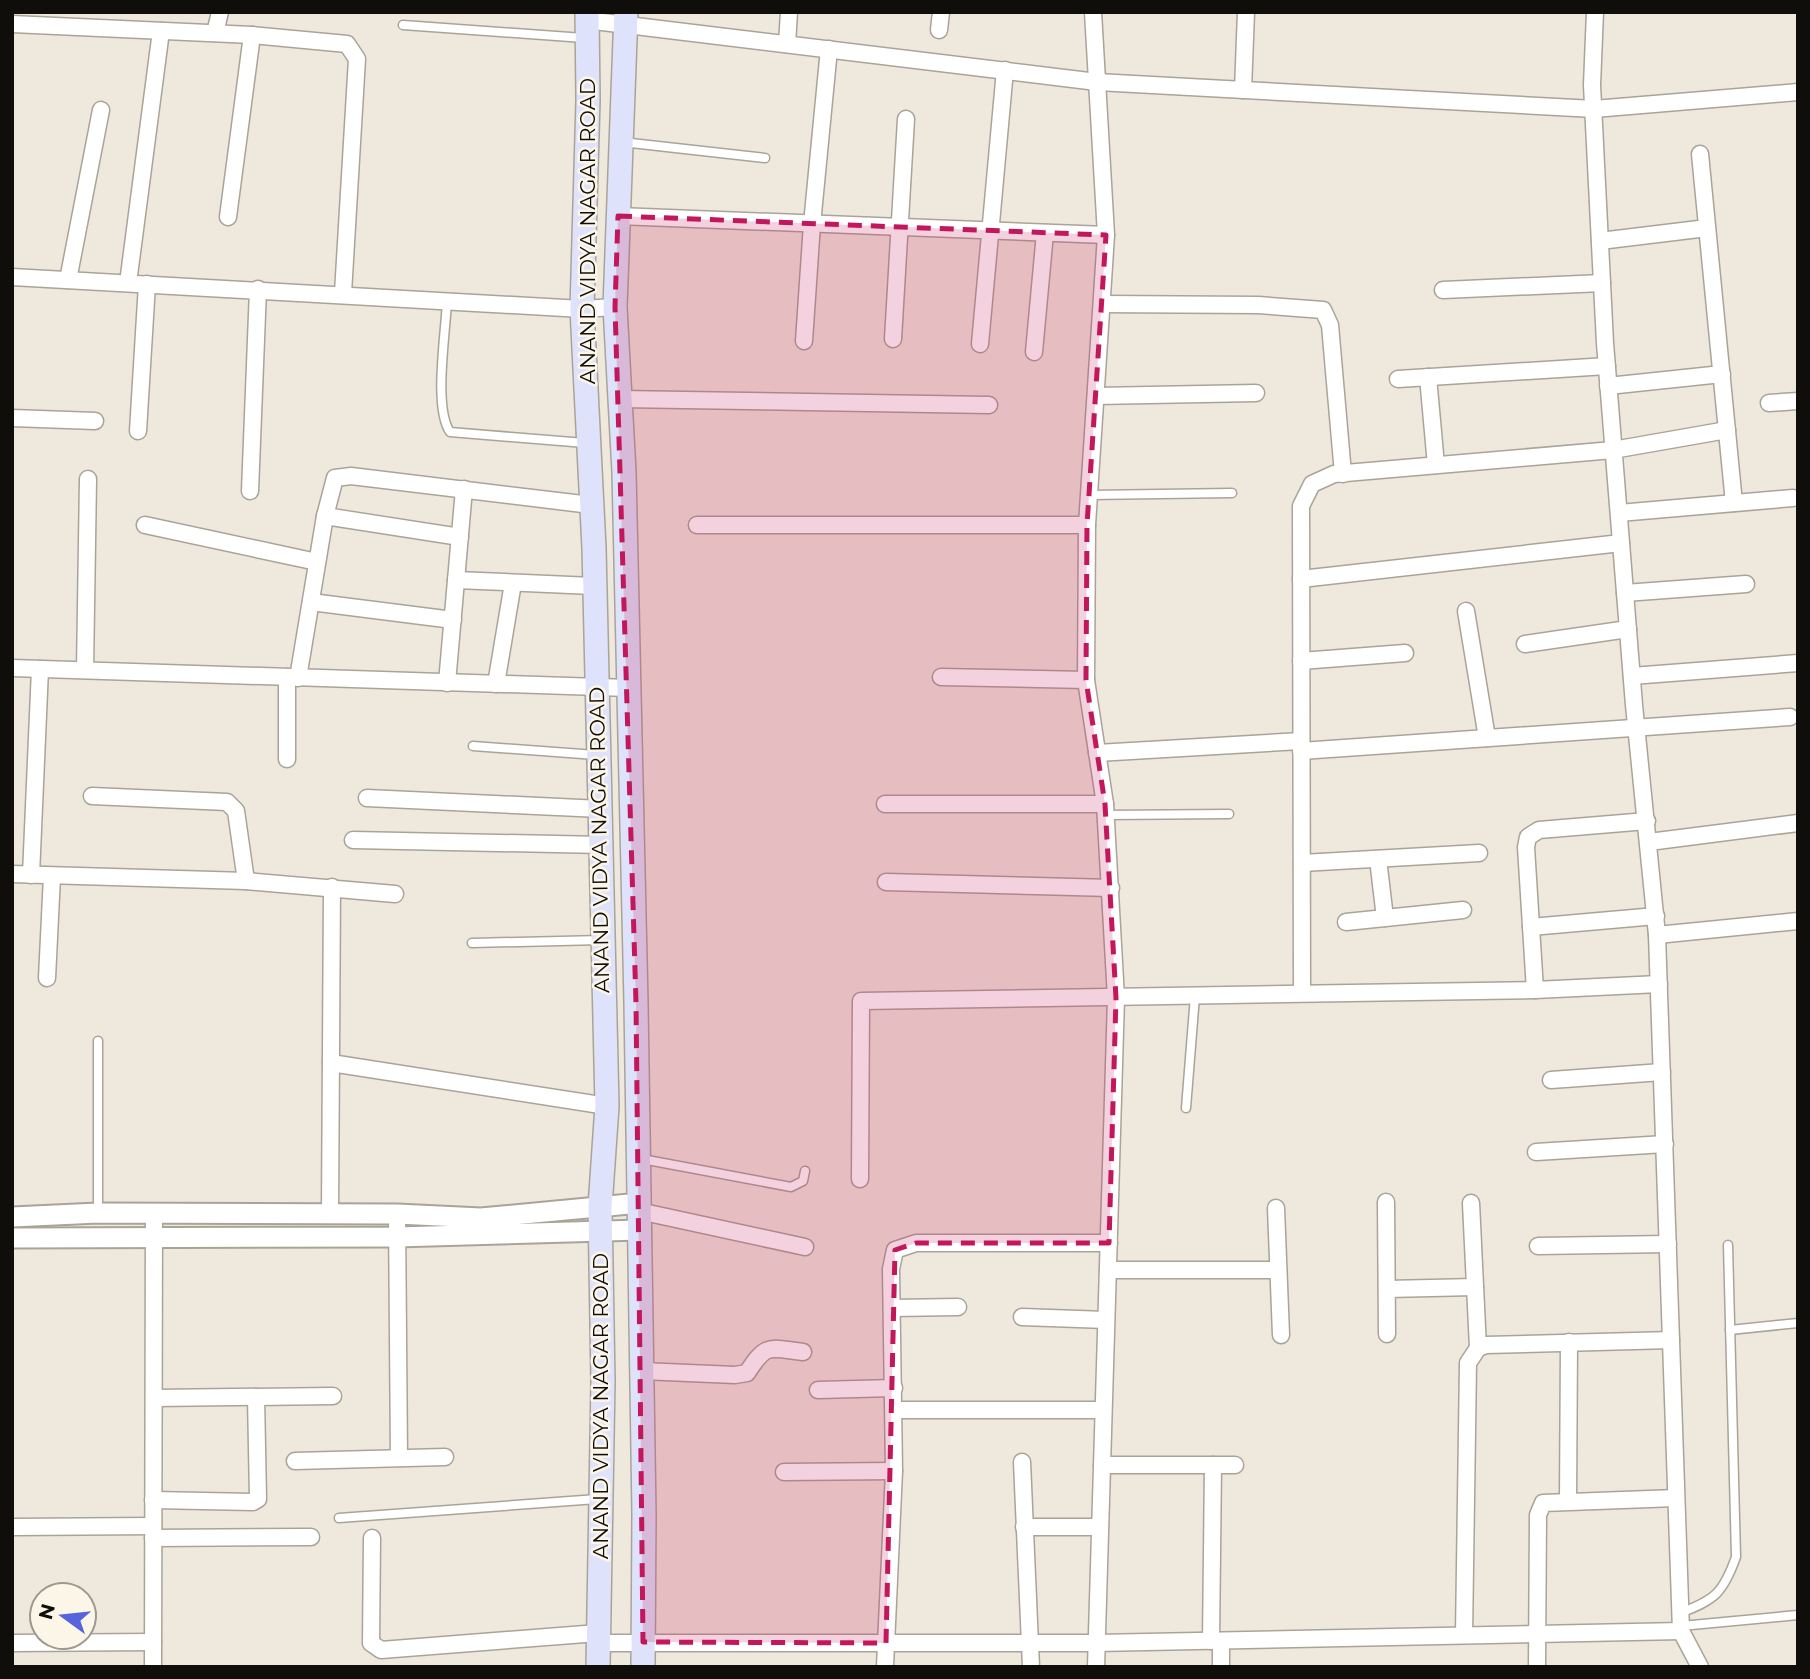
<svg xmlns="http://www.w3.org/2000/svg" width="1810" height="1679" viewBox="0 0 1810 1679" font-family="Montserrat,sans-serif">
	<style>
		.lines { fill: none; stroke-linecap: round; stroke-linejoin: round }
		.service-casing { stroke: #aaa498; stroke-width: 11 }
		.minor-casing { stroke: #aaa498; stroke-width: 19 }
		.tertiary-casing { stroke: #aaa498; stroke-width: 23 }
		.secondary-casing { stroke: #aaa498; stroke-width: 26 }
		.service { stroke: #fff; stroke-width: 8 }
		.minor { stroke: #fff; stroke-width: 16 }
		.tertiary { stroke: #fff; stroke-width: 19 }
		.secondary { stroke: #dee2fa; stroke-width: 23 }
		.marked { fill: #c2185b; fill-opacity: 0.2; stroke: #c2185b; stroke-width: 5; stroke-dasharray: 14 9; stroke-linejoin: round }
		.labels { text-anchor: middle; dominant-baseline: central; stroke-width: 5; stroke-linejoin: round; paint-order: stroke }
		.street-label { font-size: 21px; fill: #100e0a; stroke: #fcf6e9 }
	</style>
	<rect width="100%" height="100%" fill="#efe8dc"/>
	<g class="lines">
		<g class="service-casing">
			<g id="service">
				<polyline points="403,25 584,38"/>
				<polyline points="622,142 765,158"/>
				<path d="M447,300C446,332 433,407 450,432L585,443"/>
				<polyline points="1089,495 1232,493"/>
				<polyline points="473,746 596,755"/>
				<polyline points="1106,815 1229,814"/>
				<polyline points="472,943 602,940"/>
				<polyline points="98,1041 98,1213"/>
				<polyline points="1186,1108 1195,996"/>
				<polyline points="642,1159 791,1187 803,1181 805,1171"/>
				<polyline points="1730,1330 1798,1323"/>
				<polyline points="339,1518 597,1499"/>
				<path d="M1680,1613C1715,1600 1723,1593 1736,1557L1728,1245"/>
				<polyline points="1681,1626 1798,1615"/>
			</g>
		</g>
		<g class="minor-casing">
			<g id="minor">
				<polyline points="1093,12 1106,235 1087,525 1086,680 1105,804 1116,998 1096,1667"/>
				<polyline points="1595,12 1592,85 1605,343 1634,705 1657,935 1681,1631 1700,1667"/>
				<polyline points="586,20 1097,82 1594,109 1798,92"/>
				<polyline points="12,24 252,35 347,44 357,59 343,293"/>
				<polyline points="939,30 941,12"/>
				<polyline points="215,33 220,12"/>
				<polyline points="787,44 789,12"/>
				<polyline points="1243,90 1246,12"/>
				<polyline points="1700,154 1734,503"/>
				<polyline points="618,216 1106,235"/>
				<polyline points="228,217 252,35"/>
				<polyline points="1600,241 1707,228"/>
				<polyline points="12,277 582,309 615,307"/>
				<polyline points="68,280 101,110"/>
				<polyline points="128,283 161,31"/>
				<polyline points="1443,290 1602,283"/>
				<polyline points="1102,304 1258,305 1323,310 1330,325 1343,474"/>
				<polyline points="893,339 906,119"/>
				<polyline points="804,341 812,224 829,49"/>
				<polyline points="980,344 1005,70"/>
				<polyline points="1034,352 1045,233"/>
				<polyline points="1428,377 1436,465"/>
				<polyline points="1398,379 1607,366"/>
				<polyline points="1608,386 1722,374"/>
				<polyline points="1096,396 1256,393"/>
				<polyline points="620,399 989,405"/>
				<polyline points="1769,403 1798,401"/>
				<polyline points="12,418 95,421"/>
				<polyline points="138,431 147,284"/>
				<polyline points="250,491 258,289"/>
				<polyline points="1619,513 1793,498"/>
				<polyline points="325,516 460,537"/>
				<polyline points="145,525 317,562"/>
				<polyline points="697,525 1087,525"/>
				<polyline points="1301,579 1621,543"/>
				<polyline points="456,580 593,586"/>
				<polyline points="1625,593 1746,584"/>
				<polyline points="311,602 453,620"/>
				<polyline points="1466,611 1487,738"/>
				<polyline points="1525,644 1628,629"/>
				<polyline points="1301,661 1405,653"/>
				<polyline points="12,668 629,688"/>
				<polyline points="85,670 88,479"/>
				<polyline points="1632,676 1798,663"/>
				<polyline points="287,677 287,759"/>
				<polyline points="941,677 1086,680"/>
				<polyline points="298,678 325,516 335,478 351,476 591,505"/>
				<polyline points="447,683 464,489"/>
				<polyline points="496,684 513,583"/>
				<polyline points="1301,751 1790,717"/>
				<polyline points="1097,753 1301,741"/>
				<polyline points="92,796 227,802 236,811 246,881"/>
				<polyline points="367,798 601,809"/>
				<polyline points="885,804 1105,804"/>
				<polyline points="353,840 603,845"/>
				<polyline points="1649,842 1798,823"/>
				<polyline points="1378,859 1385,918"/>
				<polyline points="1302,863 1479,853"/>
				<polyline points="12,874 246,881 395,894"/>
				<polyline points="31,875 40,669"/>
				<polyline points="886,882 1111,888"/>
				<polyline points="1346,922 1463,910"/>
				<polyline points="1531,927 1656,916"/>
				<polyline points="1657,935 1798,921"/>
				<polyline points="47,978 52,876"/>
				<polyline points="1535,990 1526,847 1528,837 1539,830 1647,821"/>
				<polyline points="1302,993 1301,506 1312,484 1334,474 1613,450 1727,430"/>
				<polyline points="331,1063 607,1106"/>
				<polyline points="1551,1080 1662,1072"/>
				<polyline points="1536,1152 1665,1144"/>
				<polyline points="860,1179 861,1001 1535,990 1659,984"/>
				<polyline points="1386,1202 1387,1334"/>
				<polyline points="1471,1203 1478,1348"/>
				<polyline points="1276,1208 1281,1335"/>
				<polyline points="639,1211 805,1247"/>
				<polyline points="330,1214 332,887"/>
				<polyline points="397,1214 399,1458"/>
				<polyline points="1538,1246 1668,1244"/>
				<polyline points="1108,1270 1278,1270"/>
				<polyline points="1387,1289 1475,1287"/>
				<polyline points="892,1308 958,1307"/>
				<polyline points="1022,1317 1106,1320"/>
				<path d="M642,1371L735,1375L747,1373C767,1342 769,1348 803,1352"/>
				<polyline points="818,1390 894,1388"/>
				<polyline points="154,1398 333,1396"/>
				<polyline points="894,1410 1103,1410"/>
				<polyline points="295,1461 445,1457"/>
				<polyline points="1022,1462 1031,1667"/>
				<polyline points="1102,1465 1235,1465"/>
				<polyline points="784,1472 894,1471"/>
				<polyline points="153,1500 253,1502 258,1499 256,1397"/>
				<polyline points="1568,1500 1569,1342"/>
				<polyline points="12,1527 153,1526"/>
				<polyline points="1024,1527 1100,1527"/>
				<polyline points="153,1538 311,1537"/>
				<polyline points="372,1538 371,1643 381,1650 598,1633"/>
				<polyline points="1464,1635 1468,1363 1478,1348 1486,1345 1671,1340"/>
				<polyline points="1211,1641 1213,1465"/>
				<polyline points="12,1643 153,1642"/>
				<polyline points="598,1643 1096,1643 1681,1631"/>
				<polyline points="153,1667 154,1213"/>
				<polyline points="885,1667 894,1471 891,1269 895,1250 916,1243 1109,1243"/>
				<polyline points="1221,1667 1221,1641"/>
				<polyline points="1537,1667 1538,1515 1543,1503 1676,1498"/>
			</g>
		</g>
		<g class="tertiary-casing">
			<g id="tertiary">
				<polyline points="12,1217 98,1213 397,1214 481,1218 640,1203"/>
				<polyline points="12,1238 397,1237 640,1230"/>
			</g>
		</g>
		<g class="secondary-casing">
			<g id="secondary">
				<polyline points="587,12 588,100 582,309 594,548 607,1106 600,1207 603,1381 598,1667"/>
				<polyline points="626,12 615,307 624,472 636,1003 644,1514 643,1667"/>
			</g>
		</g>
		<use href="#service" class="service"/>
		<use href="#minor" class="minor"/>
		<use href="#tertiary" class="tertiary"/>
		<use href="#secondary" class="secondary"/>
	</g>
	<path class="marked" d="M618,216L1106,235L1087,525L1086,680L1105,804L1116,998L1109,1243H916L895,1250L886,1643L643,1642L636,1003L615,307Z"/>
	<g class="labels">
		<g class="street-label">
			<text transform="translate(587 231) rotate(-90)">ANAND VIDYA NAGAR ROAD</text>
			<text transform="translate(599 840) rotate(-91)">ANAND VIDYA NAGAR ROAD</text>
			<text transform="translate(600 1406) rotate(-90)">ANAND VIDYA NAGAR ROAD</text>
		</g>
	</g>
	<rect width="1810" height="1679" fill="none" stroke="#100e0a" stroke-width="28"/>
	<g transform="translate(63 1616) rotate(285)"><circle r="33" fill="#fcf6e9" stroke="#9e9990" stroke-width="2"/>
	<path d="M0-5L12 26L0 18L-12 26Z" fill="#5864db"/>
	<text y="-10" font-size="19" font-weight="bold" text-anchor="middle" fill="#100e0a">N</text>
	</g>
</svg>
